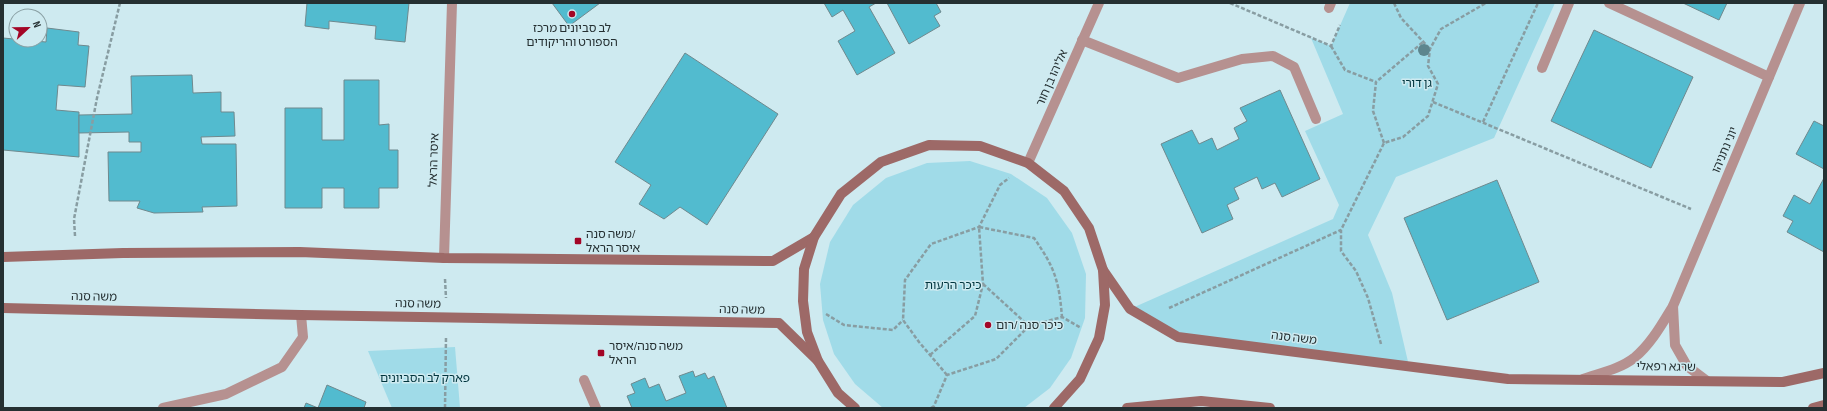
<svg xmlns="http://www.w3.org/2000/svg" width="1827" height="411" viewBox="0 0 1827 411" font-family="'Sofia Sans Condensed','Noto Sans Hebrew',sans-serif">
	<style>
		.green { fill: #a0dbe8 }
		.building { fill: #52bbcf; stroke: #6f898e }
		.lines { fill: none; stroke-linecap: round; stroke-linejoin: round }
		.path { stroke: #889da2; stroke-width: 2.5; stroke-dasharray: 4 2; stroke-linecap: butt }
		.lane { stroke: #b69190; stroke-width: 10 }
		.street { stroke: #b69190; stroke-width: 10 }
		.secondary { stroke: #9d6967; stroke-width: 10 }
		.tree { fill: #5d868e }
		.poi-dot { fill: #a30526; stroke: #ceeaf0; stroke-width: 1.5 }
		.labels { text-anchor: middle; dominant-baseline: central; stroke-width: 3; stroke-linejoin: round; paint-order: stroke }
		.poi-label { font-size: 12px; fill: #253032; stroke: #ceeaf0; text-anchor: start }
		.street-label { font-size: 12px; fill: #253032; stroke: #ceeaf0 }
		.park-label { font-size: 12px; fill: #00343d; stroke: #ceeaf0 }
	</style>
	<rect width="100%" height="100%" fill="#ceeaf0"/>
	<g class="green">
		<polygon points="1350,3 1555,3 1494,138 1396,177 1368,235 1392,293 1409,366 1178,337 1130,309 1333,219 1339,205 1305,131 1343,114 1311,38 1331,46"/>
		<polygon points="970,161 1011,174 1047,198 1072,233 1086,274 1085,318 1071,358 1050,388 1024,408 883,408 855,384 834,354 823,320 820,284 830,242 853,205 886,178 927,163"/>
		<polygon points="455,347 460,408 392,408 368,351"/>
	</g>
	<g class="building">
		<polygon points="307,3 409,3 405,42 375,39 376,26 329,21 329,29 305,26"/>
		<polygon points="552,3 600,3 569,26"/>
		<polygon points="824,3 876,3 869,7 895,53 857,75 838,41 855,31 843,10 832,17"/>
		<polygon points="887,3 936,3 941,12 934,16 940,26 909,44"/>
		<polygon points="1683,3 1727,3 1719,20"/>
		<polygon points="47,28 79,32 78,45 89,46 85,87 58,85 56,110 79,112 79,157 3,150 3,38 46,42"/>
		<polygon points="1594,30 1693,77 1651,168 1551,121"/>
		<polygon points="685,53 778,114 707,225 680,207 664,219 639,204 651,185 615,162"/>
		<polygon points="192,75 193,93 221,92 221,112 234,112 235,136 201,137 202,144 236,144 237,206 202,207 203,212 154,213 137,208 140,201 109,201 108,152 141,152 141,142 129,142 129,132 79,133 79,115 132,114 131,76"/>
		<polygon points="344,80 379,80 379,125 389,124 389,150 398,150 398,188 379,188 379,208 344,208 344,188 322,188 322,208 285,208 285,108 322,108 322,140 344,140"/>
		<polygon points="1280,90 1320,179 1282,197 1275,183 1262,189 1257,177 1234,188 1239,199 1227,205 1233,219 1202,233 1161,144 1192,130 1199,144 1212,138 1217,150 1239,139 1234,128 1247,121 1240,108"/>
		<polygon points="1814,121 1824,126 1824,169 1796,154"/>
		<polygon points="1824,178 1824,252 1787,232 1793,221 1783,216 1794,195 1810,204"/>
		<polygon points="1497,180 1539,282 1447,320 1404,218"/>
		<polygon points="693,371 695,377 705,373 708,379 714,376 727,408 632,408 627,396 635,393 631,384 645,378 649,388 659,384 666,401 686,393 679,376"/>
		<polygon points="327,385 366,402 364,408 304,408 306,403 318,408"/>
	</g>
	<g class="lines">
		<g class="path">
			<polyline points="1230,3 1331,46 1340,25"/>
			<polyline points="1394,3 1401,18 1430,49"/>
			<polyline points="1331,46 1345,70 1376,82"/>
			<polyline points="1433,102 1691,209"/>
			<polyline points="1483,122 1538,3"/>
			<polyline points="1384,143 1373,111 1376,82 1423,42"/>
			<polyline points="75,236 74,219 97,98 120,3"/>
			<polyline points="445,279 446,298"/>
			<polyline points="983,284 1029,326"/>
			<polyline points="1169,308 1341,230"/>
			<polyline points="826,314 844,325 893,330 903,320"/>
			<polyline points="1381,344 1368,298 1356,271 1341,251 1341,230 1384,143 1403,137 1428,116 1438,84 1428,66 1430,49 1441,29 1486,3"/>
			<path d="M930,355L975,316L983,284L979,227L1034,238C1055,268 1059,281 1062,317"/>
			<polyline points="947,375 919,342 903,320 905,280 931,244 979,227 1000,185 1009,178"/>
			<polyline points="445,408 446,337"/>
			<polyline points="931,408 934,406 947,375 996,359 1029,326 1062,317 1081,328"/>
		</g>
		<g class="lane">
			<polyline points="1609,3 1769,77"/>
			<polyline points="1329,8 1331,3"/>
			<polyline points="1082,40 1178,78 1242,59 1273,56 1294,67 1316,119"/>
			<polyline points="1542,68 1569,3"/>
			<polyline points="444,258 452,3"/>
			<polyline points="584,380 596,408"/>
			<polyline points="163,408 226,394 282,367 303,337 301,315"/>
		</g>
		<g class="street">
			<polyline points="1028,163 1099,3"/>
			<polyline points="1673,306 1675,345 1687,366 1707,381"/>
			<path d="M1583,379C1600,373 1620,369 1634,358C1651,344 1662,324 1673,306L1800,3"/>
		</g>
		<g class="secondary">
			<polyline points="3,257 123,253 300,252 444,258 773,261 814,237"/>
			<polyline points="1103,270 1130,309 1178,337 1508,379 1783,382 1824,373"/>
			<polyline points="3,308 301,315 779,323 818,361"/>
			<polyline points="855,408 838,393 818,361 807,332 803,301 804,269 814,237 841,194 881,162 929,145 980,146 1028,163 1064,191 1089,228 1103,270 1105,305 1099,338 1080,379 1054,408"/>
			<polyline points="1127,408 1201,401 1270,408"/>
			<polyline points="1813,408 1824,405"/>
		</g>
	</g>
	<circle class="tree" cx="1424" cy="50" r="6"/>
	<g class="poi-dot">
		<circle cx="572" cy="14" r="4"/>
		<rect x="574" y="237" width="8" height="8" rx="2"/>
		<circle cx="988" cy="325" r="4"/>
		<rect x="597" y="349" width="8" height="8" rx="2"/>
	</g>
	<g class="labels">
		<g class="poi-label">
			<text x="572" y="28" text-anchor="middle">לב סביונים מרכז<tspan x="572" dy="14">הספורט והריקודים</tspan></text>
			<text x="586" y="234">משה סנה/<tspan x="586" dy="14">איסר הראל</tspan></text>
			<text x="996" y="325">כיכר סנה /רום</text>
			<text x="609" y="346">משה סנה/איסר<tspan x="609" dy="14">הראל</tspan></text>
		</g>
		<g class="street-label">
			<text transform="translate(1052 78) rotate(-66)">אליהו בן חור</text>
			<text transform="translate(1725 150) rotate(-67)">יוני נתניהו</text>
			<text transform="translate(434 160) rotate(-88)">איסר הראל</text>
			<text transform="translate(94 297) rotate(1)">משה סנה</text>
			<text transform="translate(418 304) rotate(1)">משה סנה</text>
			<text transform="translate(742 310) rotate(1)">משה סנה</text>
			<text transform="translate(1294 338) rotate(7)">משה סנה</text>
			<text transform="translate(1666 367) rotate(1)">שרגא רפאלי</text>
		</g>
		<g class="park-label">
			<text x="1417" y="83">גן דורי</text>
			<text x="953" y="285">כיכר הרעות</text>
			<text x="425" y="378">פארק לב הסביונים</text>
		</g>
	</g>
	<rect width="1827" height="411" fill="none" stroke="#253032" stroke-width="8"/>
	<g transform="translate(28 28) rotate(68)"><circle r="19" fill="#ceeaf0" stroke="#8aa0a4"/>
	<path d="M0-3L7 15L0 10L-7 15Z" fill="#a30526"/>
	<text y="-6" font-size="11" font-weight="bold" text-anchor="middle" fill="#253032">N</text>
	</g>
</svg>
